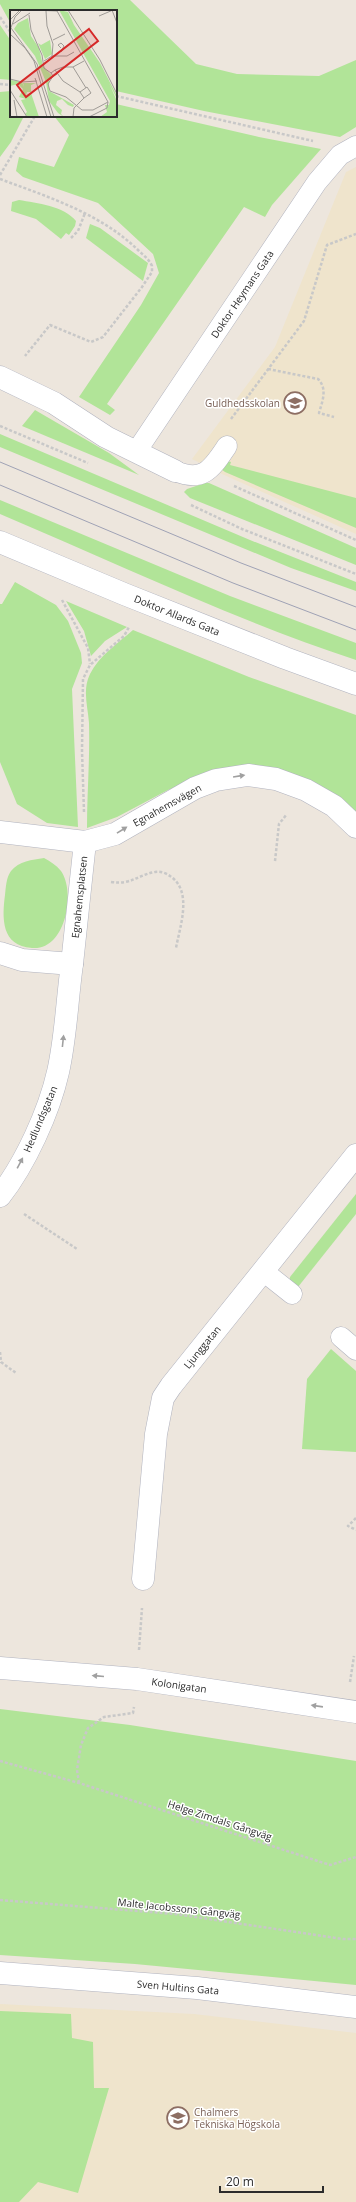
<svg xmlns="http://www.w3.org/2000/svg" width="356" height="2202" viewBox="0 0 356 2202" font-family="'Open Sans',sans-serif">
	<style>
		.education { fill: #efe4cc }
		.green { fill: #b1e498 }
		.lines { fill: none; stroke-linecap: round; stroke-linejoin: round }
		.service-casing { stroke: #b1b3bf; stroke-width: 21 }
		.minor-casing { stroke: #b1b3bf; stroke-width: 23 }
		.tertiary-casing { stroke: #b1b3bf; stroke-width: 23 }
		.path { stroke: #c8c8c8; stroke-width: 2.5; stroke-dasharray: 3 2; stroke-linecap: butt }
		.service { stroke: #fff; stroke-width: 20 }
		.minor { stroke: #fff; stroke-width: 22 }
		.tertiary { stroke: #fff; stroke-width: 22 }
		.tram { stroke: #9fa2b5; stroke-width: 1 }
		.oneway { fill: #a0a0a0 }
		.labels { text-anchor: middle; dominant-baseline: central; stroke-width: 3; stroke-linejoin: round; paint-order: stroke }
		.street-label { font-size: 10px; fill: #2b2b2b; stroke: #fff }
		.education-label { font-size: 10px; fill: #785e54; stroke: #fff; text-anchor: end }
		.inset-road { fill: none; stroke: #9f9b96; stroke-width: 1 }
		.view { fill: #d62828; fill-opacity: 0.15; stroke: #d62828; stroke-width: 2 }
		.inset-edge { fill: none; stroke: #2b2b2b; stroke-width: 2 }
	</style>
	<rect width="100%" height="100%" fill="#ede6dd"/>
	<g class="education">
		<polygon points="356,167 356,534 222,474 192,459 275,347 346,172"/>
		<polygon points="0,2004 194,2014 356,2033 356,2202 0,2202"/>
	</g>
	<g class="green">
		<polygon points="0,0 130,0 196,64 237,74 319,76 356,60 356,127 340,137 204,111 116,91 116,11 11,11 11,24 0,4"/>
		<polygon points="0,25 11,41 11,80 0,79"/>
		<polygon points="11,91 11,116 24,116 11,142 0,157 0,92"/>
		<polygon points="116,104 259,137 321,149 272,205 265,217 244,207 107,404 115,410 110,415 79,397 141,305 159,273 153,254 98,203 23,177 16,171 19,157 54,167 69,135 54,116 116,116"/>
		<path d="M19,200C37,203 64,206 76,221L75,226L69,235L66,233L61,239L36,219L11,211L12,202Z"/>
		<polygon points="90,224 100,228 148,263 143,281 86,238"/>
		<polygon points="35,410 109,453 139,475 22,426"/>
		<polygon points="0,434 250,540 356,582 356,591 291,568 0,447"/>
		<polygon points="227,461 231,462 230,465 356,498 356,528 225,472 221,469"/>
		<polygon points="205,483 209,483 356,548 356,565 190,498 184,492 187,489"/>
		<path d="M0,500L230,596L356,643V660C235,620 118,564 0,514Z"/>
		<polygon points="15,582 56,605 68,621 81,653 82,663 72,689 78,827 47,823 17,804 0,762 0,604 2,604"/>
		<polygon points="66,601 127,627 105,641 91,656 84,631"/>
		<path d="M133,630L249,677L356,715V820L329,793L214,771L168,790L117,817L87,828C87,793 90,758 89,723C88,707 82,690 90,674C99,656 118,643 133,630Z"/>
		<path d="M44,858C50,861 56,865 61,871C76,892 66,951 32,948C1,946 2,918 5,895C6,887 6,878 11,871C19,861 32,860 44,858Z"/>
		<polygon points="356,1194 356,1214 294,1292 289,1284 290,1277"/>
		<polygon points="331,1349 356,1371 356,1452 302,1449 307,1379"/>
		<polygon points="0,1709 130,1725 356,1761 356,1985 135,1964 0,1955"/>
		<polygon points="0,2011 71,2014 72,2038 93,2042 94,2088 109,2088 78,2193 38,2182 19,2202 0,2202"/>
	</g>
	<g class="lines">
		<g class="service-casing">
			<g id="service">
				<polyline points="136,452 317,182 340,155 356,146"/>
				<path d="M175,471C204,483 212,468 227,446"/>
				<polyline points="263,1271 292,1294"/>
				<polyline points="341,1337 356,1350"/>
			</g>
		</g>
		<g class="minor-casing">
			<g id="minor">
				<polyline points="0,377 54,403 106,437 175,471"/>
				<polyline points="0,832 85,842 72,964 22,960 0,953"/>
				<polyline points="85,842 115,834 195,788 216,780 248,775 276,779 306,790 334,806 356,827"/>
				<path d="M0,1196C25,1164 49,1112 58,1072C66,1037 67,1000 72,964"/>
				<polyline points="143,1579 156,1434 163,1398 171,1386 356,1155"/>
				<polyline points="0,1668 137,1679 356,1712"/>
				<polyline points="0,1973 197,1988 356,2007"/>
			</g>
		</g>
		<g class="tertiary-casing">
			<polyline id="tertiary" points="0,542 124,594 285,658 356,684"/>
		</g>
		<g class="path">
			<polyline points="0,17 11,33"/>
			<polyline points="0,84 11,85"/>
			<polyline points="116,96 313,141"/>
			<polyline points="0,175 35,116"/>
			<path d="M0,179C48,197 100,213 138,250C143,255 149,259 152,266V272L142,287L103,337L91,342L50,325L25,356"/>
			<polyline points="71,238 78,231 85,213"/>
			<path d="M268,369L318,379C328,389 322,402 319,413L334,417"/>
			<polyline points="231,419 304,321 327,245 356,234"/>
			<polyline points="0,426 88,463"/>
			<polyline points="234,486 356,540"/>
			<polyline points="191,505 242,529 356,574"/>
			<polyline points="62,600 88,648 90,664"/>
			<polyline points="84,812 82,751 83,679 90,665 124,636 129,627"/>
			<polyline points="275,861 279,824 287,814"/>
			<path d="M111,882C132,885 137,875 155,872C160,871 166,873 170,876C193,891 180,926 176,948"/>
			<polyline points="24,1214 77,1249"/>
			<polyline points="0,1352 1,1362 16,1373"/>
			<polyline points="356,1518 348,1526 356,1530"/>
			<polyline points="139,1650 142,1608"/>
			<polyline points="350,1682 354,1656"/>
			<polyline points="0,1761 79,1783 330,1865 356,1857"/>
			<polyline points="79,1783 77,1770 81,1745 88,1728 104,1717 133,1713 134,1707"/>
			<polyline points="0,1900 175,1914 343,1939 356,1939"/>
		</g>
		<use href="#service" class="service"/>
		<use href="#minor" class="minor"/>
		<use href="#tertiary" class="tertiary"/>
		<g class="tram">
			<polyline points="0,462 241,563 356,607"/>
			<polyline points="0,485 233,583 356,630"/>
		</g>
	</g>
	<defs><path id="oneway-solid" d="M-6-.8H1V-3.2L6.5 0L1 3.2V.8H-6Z"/></defs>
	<g class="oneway">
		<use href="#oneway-solid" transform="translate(239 776) rotate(-9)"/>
		<use href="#oneway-solid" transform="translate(122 830) rotate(-32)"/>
		<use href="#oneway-solid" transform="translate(63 1041) rotate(-84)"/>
		<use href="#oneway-solid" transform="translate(20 1163) rotate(-62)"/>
		<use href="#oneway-solid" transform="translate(98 1676) rotate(-175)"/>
		<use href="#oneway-solid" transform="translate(317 1706) rotate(-172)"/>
	</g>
	<defs>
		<g id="school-ring" transform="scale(1.15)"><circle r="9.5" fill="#fff" stroke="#8d6e63" stroke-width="1.5"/><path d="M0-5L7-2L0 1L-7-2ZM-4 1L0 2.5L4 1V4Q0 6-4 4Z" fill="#8d6e63"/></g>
		<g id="university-ring" transform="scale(1.15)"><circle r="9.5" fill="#fff" stroke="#8d6e63" stroke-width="1.5"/><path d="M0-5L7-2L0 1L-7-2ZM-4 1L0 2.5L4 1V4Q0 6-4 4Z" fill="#8d6e63"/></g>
	</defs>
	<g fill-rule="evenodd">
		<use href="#school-ring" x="295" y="403"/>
		<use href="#university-ring" x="178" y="2118"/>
	</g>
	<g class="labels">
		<g class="street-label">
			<text transform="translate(242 294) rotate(-56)">Doktor Heymans Gata</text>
			<text transform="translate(177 615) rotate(22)">Doktor Allards Gata</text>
			<text transform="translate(167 805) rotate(-29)">Egnahemsvägen</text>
			<text transform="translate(79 897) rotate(-84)">Egnahemsplatsen</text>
			<text transform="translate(40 1119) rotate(-67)">Hedlundsgatan</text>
			<text transform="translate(202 1347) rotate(-51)">Ljunggatan</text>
			<text transform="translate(179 1685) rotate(8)">Kolonigatan</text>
			<text transform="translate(220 1820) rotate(18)">Helge Zimdals Gångväg</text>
			<text transform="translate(179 1908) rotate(6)">Malte Jacobssons Gångväg</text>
			<text transform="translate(178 1987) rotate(5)">Sven Hultins Gata</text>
		</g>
		<g class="education-label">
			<text x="280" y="403">Guldhedsskolan</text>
			<text x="194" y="2112" text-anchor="start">Chalmers<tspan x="194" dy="12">Tekniska Högskola</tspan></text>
		</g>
	</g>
	<g transform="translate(10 10)">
		<rect width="107" height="107" fill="#ede6dd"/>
		<path d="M49,0L58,2L64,15L90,53L107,86V89L99,73L106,89L107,107H90L97,102L95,95H99L100,91ZM18,8L21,26L29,38L33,56L42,66L39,71V81L64,95L63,97L58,95L52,89L47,91L46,95L52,100L51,104L54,107L48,103L39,91L36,72L25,46L4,19L8,13ZM40,30L42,44L35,49L28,33L31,35ZM1,70L12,72L14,77L13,73H26L21,75V82H17L16,85L21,83L29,107H18L15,104L17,102L11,90L16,89L9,87L13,79L8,74L0,76Z" fill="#b1e498"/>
		<path class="inset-road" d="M22,0L47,1L98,92M58,0L90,50L107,84M102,0L107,13M36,1L37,16L43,34L42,46M19,5L21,20L32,45L34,58L41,63M89,6L103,0M0,10L10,0M3,14L20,3M1,18L27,54L44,107M0,20L5,7L12,0M0,24L15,38L24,51L41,107M43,30L55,24M51,42L54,36L51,33L48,35L51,38M34,51L42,46H57L64,42M63,57L76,78M45,60L53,57H63L74,51M47,64L43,66L41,63L45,60L53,71L70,82M43,66L38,74L40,81L56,87L72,100H83L98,92M25,68L37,107M0,69L12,72L27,71M77,77L81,83L74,88L70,82ZM0,80L17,107M4,90L7,107M63,107L64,98L74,88M79,107L97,98L98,92"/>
		<path class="view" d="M79,19L88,31L16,87L7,75Z"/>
		<rect width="107" height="107" class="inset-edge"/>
	</g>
	<path d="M220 2186v6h103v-6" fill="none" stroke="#2b2b2b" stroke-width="2"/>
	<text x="226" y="2186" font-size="12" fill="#2b2b2b" stroke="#ffffff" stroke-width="3" paint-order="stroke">20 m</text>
</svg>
